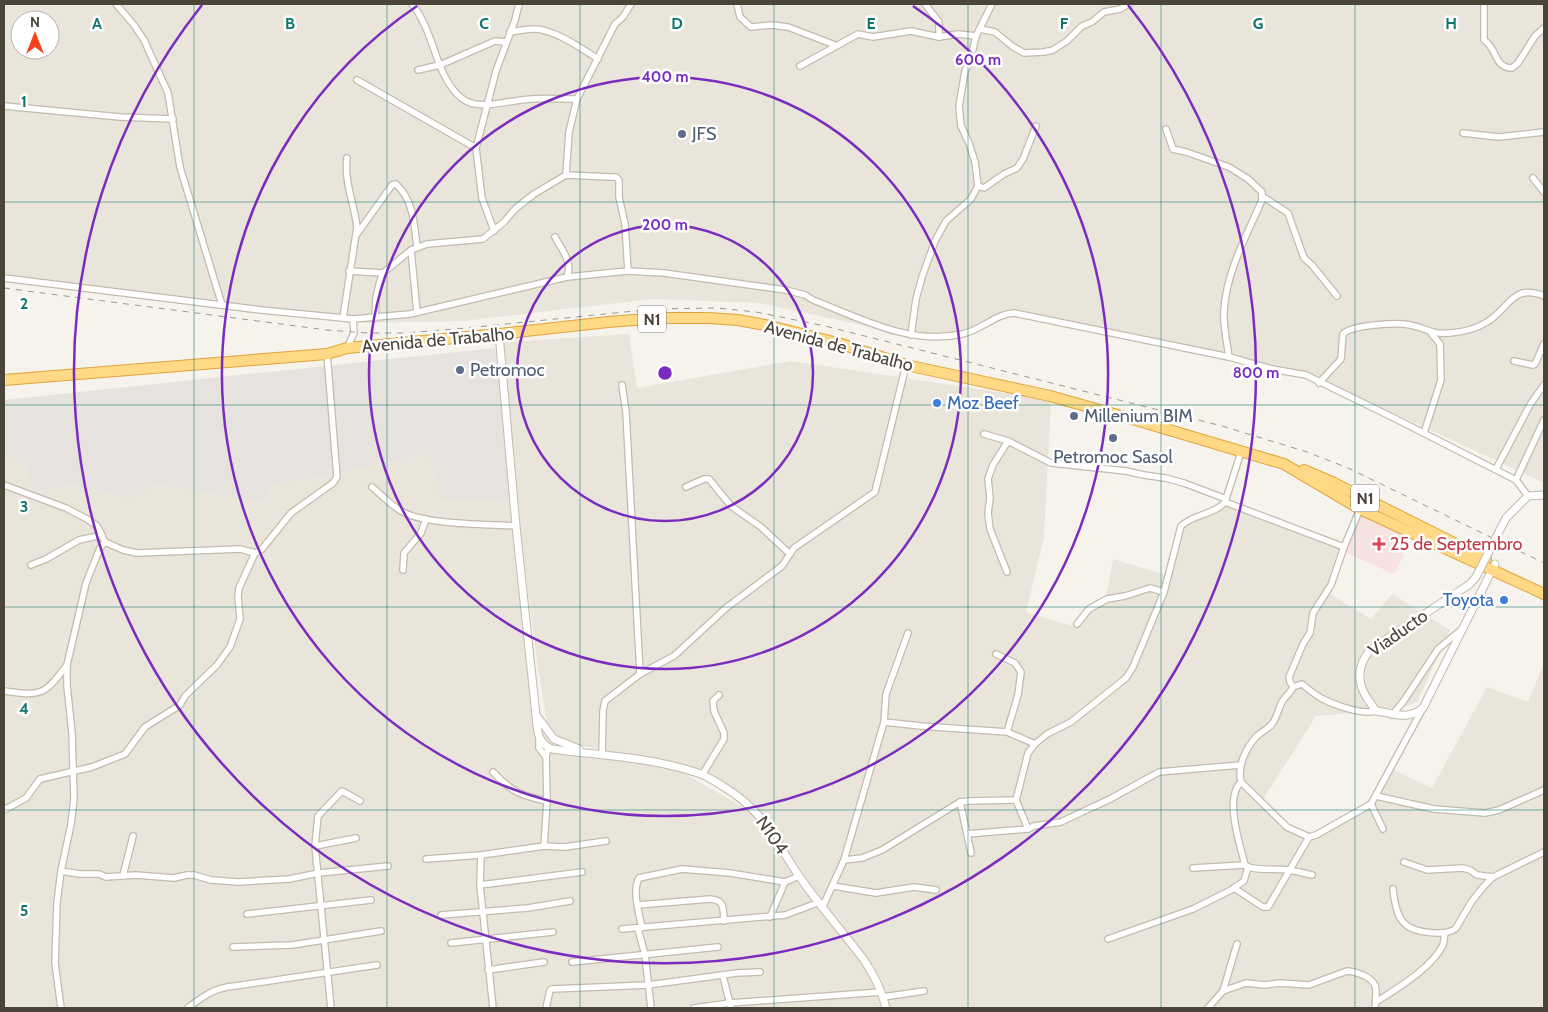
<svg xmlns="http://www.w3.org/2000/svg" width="1548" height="1012" viewBox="0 0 1548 1012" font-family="Cabin,sans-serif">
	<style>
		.residential { fill: #eae5da; fill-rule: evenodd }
		.industrial { fill: #e6e2dd }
		.medical { fill: #f6e3e0 }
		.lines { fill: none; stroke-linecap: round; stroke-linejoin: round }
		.minor-casing { stroke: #c2bbae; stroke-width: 8 }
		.tertiary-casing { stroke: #c2bbae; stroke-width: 9 }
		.trunk-casing { stroke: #e0a43c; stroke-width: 12 }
		.minor { stroke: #fff; stroke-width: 5.5 }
		.tertiary { stroke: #fff; stroke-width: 7 }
		.trunk { stroke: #ffd985; stroke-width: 10 }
		.rail { stroke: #9a9a9a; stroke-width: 1; stroke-dasharray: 6 6; stroke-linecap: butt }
		.tertiary-bridge-casing { stroke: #c2bbae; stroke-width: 9; stroke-linecap: butt }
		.tertiary-bridge { stroke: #fff; stroke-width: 7 }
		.grid { fill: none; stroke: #0f766e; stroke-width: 1; stroke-opacity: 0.55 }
		.ring { fill: none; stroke: #7b2cbf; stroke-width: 2.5 }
		.service-dot { fill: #5c6f8a; stroke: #fff; stroke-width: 2 }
		.shop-dot { fill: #3f7fe0; stroke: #fff; stroke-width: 2 }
		.health-dot { fill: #e0444e; stroke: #fff; stroke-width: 2 }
		.labels { text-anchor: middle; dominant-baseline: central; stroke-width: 5; stroke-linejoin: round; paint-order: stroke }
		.shield { fill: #fff; stroke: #817c74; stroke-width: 1 }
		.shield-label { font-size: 16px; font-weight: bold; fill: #4b4439 }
		.service-label { font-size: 18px; fill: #4e5e75; stroke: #fff; text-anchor: start }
		.street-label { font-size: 18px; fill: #4b4439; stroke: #fff }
		.shop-label { font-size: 18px; fill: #366cbe; stroke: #fff; text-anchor: start }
		.health-label { font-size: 18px; fill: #be3a42; stroke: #fff; text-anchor: start }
		.grid-label { font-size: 16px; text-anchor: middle; font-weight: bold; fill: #0f766e; stroke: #fff; stroke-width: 5; stroke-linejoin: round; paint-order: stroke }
		.centre { fill: #7b2cbf; stroke: #fff; stroke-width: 2.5 }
		.ring-label { font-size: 15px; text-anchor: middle; font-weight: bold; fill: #7b2cbf; stroke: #fff; stroke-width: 5; stroke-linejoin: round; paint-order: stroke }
	</style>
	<rect width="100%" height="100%" fill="#f6f3ec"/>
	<g class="residential">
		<path d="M4,4H1544V483L1327,382L1008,314L997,319L981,330L964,336L927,339L759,303L652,299L464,321L365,323L4,281ZM20,20H50V50H20Z"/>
		<path d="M629,334L637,388L791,361L1051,400L1044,537L1026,612L1075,627L1105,601L1113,559L1166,575L1178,525L1224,506L1285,526L1344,551L1327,592L1371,619L1392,594L1450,630L1417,702L1399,709L1316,716L1262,801L1284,829L1315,833L1366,804L1394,770L1432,788L1487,687L1528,702L1544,663V1008H887L882,986L883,1008H4V457L24,459L33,492L78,485L130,500L158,484L263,503L270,485L321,477L430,453L515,498L536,707L544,735L573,752L677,769L751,812L717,779L632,755L577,745L560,738L547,722L538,668L522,546L503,342ZM754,815L881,980V983L833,928Z"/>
	</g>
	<polygon class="industrial" points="495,348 515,498 442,500 430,453 321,477 270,485 263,503 158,484 130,500 78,485 33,492 24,459 4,457 4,400"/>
	<polygon class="medical" points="1362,511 1413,535 1394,574 1346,553"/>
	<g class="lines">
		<g class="minor-casing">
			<g id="minor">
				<polyline points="116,4 134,25 144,40 168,93 180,167 222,305"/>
				<path d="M412,4C426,21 432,45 440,66C463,120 484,103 531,99C546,98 562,99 577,99"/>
				<polyline points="737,4 740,17 751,27 771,25 788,27 835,45"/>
				<polyline points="925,4 939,22 939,37"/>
				<path d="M1484,4V40C1497,48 1494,68 1512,68L1518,63L1535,36L1544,28"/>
				<polyline points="980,29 995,32 1012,46 1024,53 1044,52 1053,50 1067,41 1082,26 1092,22 1104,12 1120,9 1129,4"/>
				<path d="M510,32C518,31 526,29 534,29C554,29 581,48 598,59"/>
				<polyline points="800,66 858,34 873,37 911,31 939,37 958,34 976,36"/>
				<polyline points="418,70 440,65 495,41 506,42"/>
				<polyline points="357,80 476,148"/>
				<polyline points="4,106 120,117 173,119"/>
				<path d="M1166,129L1173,149L1186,152L1229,167L1248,179L1262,192V200C1247,235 1226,272 1224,311C1223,326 1227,342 1229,357"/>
				<polyline points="1463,133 1499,137 1544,132"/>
				<polyline points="566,175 569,132 577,99 615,24 623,17 631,4"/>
				<polyline points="1533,178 1544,192"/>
				<polyline points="978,186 984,188 1004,174 1017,168 1023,159 1036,126"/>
				<polyline points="1262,196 1288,213 1304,258 1312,265 1337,296"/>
				<polyline points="494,231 482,198 476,148 496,71 515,20 519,4"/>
				<path d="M357,234L392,185L396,184C414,201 414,224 417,247"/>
				<path d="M555,237C562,250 573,262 567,277"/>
				<polyline points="411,250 417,312"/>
				<polyline points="349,271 383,273"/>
				<path d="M628,271L664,273L786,290L805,295L813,300C860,318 911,346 962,334C982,330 995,314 1014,313L1229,357L1272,369L1306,375L1396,419L1516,480L1528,496"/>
				<polyline points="4,278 261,310 353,319 410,314 567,277 628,271 625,224 619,197 619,180 616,177 611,177 566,175 534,194 515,209 504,222 483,239 427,244 411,250 383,273 380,281 376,298 375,318"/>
				<path d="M343,318L357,227C354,203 344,182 347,158"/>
				<polyline points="911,335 916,299 922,277 935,241 946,221 971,199 978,186 975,162 969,143 961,126 959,106 965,71 970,62 976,36 992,4"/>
				<polyline points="347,348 354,333 353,319"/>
				<polyline points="1514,361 1533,365 1535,364 1544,344"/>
				<path d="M1319,383L1341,359L1343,334C1351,325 1397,322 1410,325C1427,328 1431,335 1450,333C1463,332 1476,329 1487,322C1509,309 1512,283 1544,296"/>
				<polyline points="622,385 626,412 640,674"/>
				<polyline points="1424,433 1441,380 1440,344 1431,333"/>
				<polyline points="984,434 1008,441 1051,463 1126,471 1144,475 1165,478 1184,483 1226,499"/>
				<polyline points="1496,469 1531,403 1544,385"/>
				<polyline points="1516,480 1544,420"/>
				<polyline points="4,485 66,508 87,519 97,526 105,542 123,550 137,553 240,549 255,553 262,549 291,513 333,483 337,477 327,354"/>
				<path d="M372,487C381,495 391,505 401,511C424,525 488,524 516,526"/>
				<polyline points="686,487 704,479 709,479 731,506 761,527 790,554"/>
				<polyline points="1225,502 1344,547"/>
				<polyline points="31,565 46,559 79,540 102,535"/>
				<polyline points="403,570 404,553 421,533 426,519"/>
				<polyline points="1007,572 990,529 988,513 990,498 988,479 993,465 1008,441"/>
				<polyline points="1077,624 1089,609 1107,599 1125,596 1150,588 1164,592"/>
				<polyline points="908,633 886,694 884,722 921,726 1007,732 1035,744"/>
				<polyline points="996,654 1015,663 1021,672 1018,695 1007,732"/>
				<polyline points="1293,687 1290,682 1289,677 1303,644 1310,633 1313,613 1331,585 1344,547 1360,509"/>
				<path d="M4,691C41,696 44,696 67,665"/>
				<path d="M1376,711C1362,715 1334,705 1321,698C1314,694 1308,689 1302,684L1293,687C1291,692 1287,695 1284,699C1278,706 1278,717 1272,724C1268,729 1261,732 1257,736C1246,747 1237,767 1241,782L1287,827L1309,837L1316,835L1371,804L1423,708"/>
				<polyline points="1392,715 1403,702 1438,649 1462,629"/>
				<polyline points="539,737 539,748 546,757"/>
				<polyline points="602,755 603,711 605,701 640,674 674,656 726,608 782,566 794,548 875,492 906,365"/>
				<path d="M493,772C512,792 521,796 547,801"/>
				<polyline points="702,775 724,739 724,733 714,711 713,701 719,695"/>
				<path d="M1241,782C1224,798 1240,845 1245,865L1248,867"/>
				<polyline points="1376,796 1434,809 1485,813 1499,810 1544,790"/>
				<polyline points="960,802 971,853"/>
				<polyline points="1371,804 1383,829"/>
				<polyline points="4,810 26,798 40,779 92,767 125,754 145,727 180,705 185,696 217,665 230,647 240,619 238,597 239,588 255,553"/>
				<path d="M1028,829L1016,800L1028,753L1035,744L1047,734L1071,722L1126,678L1133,667L1164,592L1181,526C1193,514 1214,515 1225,502L1241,452"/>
				<polyline points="967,834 1028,829 1034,826 1061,822 1082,812 1110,799 1159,772 1240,765"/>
				<polyline points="315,846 356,838"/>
				<polyline points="544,846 547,801 546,757 548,748"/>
				<polyline points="481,855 480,885 493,1008"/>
				<polyline points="426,859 481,855 544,846 565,847 606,841"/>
				<polyline points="844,860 862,858 882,850 960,802 969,801 1016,800"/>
				<polyline points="1404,862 1427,870 1463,868 1470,870 1477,875 1493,877"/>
				<polyline points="1193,868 1245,865"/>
				<polyline points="61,871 80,874 99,874 106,877 136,875 174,878 187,875 194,875 211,880 238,882 289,879 319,873 388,866"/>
				<polyline points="123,876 133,836"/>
				<polyline points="480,885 582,872"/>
				<polyline points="833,886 876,893 914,887 936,890"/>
				<polyline points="1234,888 1263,907 1268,907 1309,837"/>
				<path d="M1393,889C1394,899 1396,915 1404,923C1413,933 1446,937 1456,928L1472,901L1484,886L1493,877L1544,852"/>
				<path d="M638,905L710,899C725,900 723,908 724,921"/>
				<polyline points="823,906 844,860 884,722"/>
				<polyline points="247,914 371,900"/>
				<polyline points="441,915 528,908 570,901"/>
				<polyline points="770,917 785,882"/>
				<path d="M642,928C639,913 632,891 639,878L682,869L730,873L785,882L799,876"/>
				<polyline points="622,929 785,915 820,902"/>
				<polyline points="638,929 645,955 651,1008"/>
				<path d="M1108,939L1193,909L1231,890L1244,881L1248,867C1261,871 1274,868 1288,870C1296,871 1304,873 1312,875"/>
				<polyline points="451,943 553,932"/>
				<polyline points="233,947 292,945 381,931"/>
				<polyline points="572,962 718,947"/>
				<polyline points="488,970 544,962"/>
				<polyline points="723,976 731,1008"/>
				<path d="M1223,991L1246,983L1265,985L1280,983L1309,985L1347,971C1353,971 1357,973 1363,975C1380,983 1376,991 1375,1008"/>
				<polyline points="883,997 924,991"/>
				<path d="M1376,1002C1396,989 1432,968 1443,945C1444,942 1444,937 1445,933"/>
				<polyline points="61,1008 55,963 57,903 61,871 71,824 74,799 72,733 67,686 67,665 86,583 100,548 105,542"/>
				<path d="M188,1008C203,996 216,987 235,986L377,965"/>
				<polyline points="331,1008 315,846 318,816 342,791 360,801"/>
				<polyline points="546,1008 550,990 552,989 648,985 737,973 760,972"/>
				<polyline points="694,1008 730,1003 881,992"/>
				<polyline points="1208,1008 1223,991 1237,944"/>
			</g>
		</g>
		<g class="tertiary-casing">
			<g id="tertiary">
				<path d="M499,334L516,526L536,715C537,728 537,744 552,749C602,756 653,757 701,774C709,777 717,783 724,787C764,811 774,839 799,876C819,905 843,932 864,960C874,975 882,991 886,1008"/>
				<polyline points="1506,518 1528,496 1544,495"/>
				<path d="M1367,698L1376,711C1393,713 1408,721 1423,708L1495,564"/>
				<polyline points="536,715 554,739 579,749"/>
			</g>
		</g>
		<g class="trunk-casing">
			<g id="trunk">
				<polyline points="4,380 327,354 347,348 499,334 608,322 662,318 708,318 738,320 770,326 838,343 906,365 1050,396 1139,421 1284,464 1360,509 1544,594"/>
				<polyline points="1304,470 1332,482 1486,559"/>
			</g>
		</g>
		<use href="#minor" class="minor"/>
		<use href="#tertiary" class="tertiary"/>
		<use href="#trunk" class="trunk"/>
		<polyline class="rail" points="4,288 327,330 367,333 405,333 467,328 654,309 717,308 756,312 825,326 1222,426 1307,452 1348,468 1544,563"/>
		<g class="tertiary-bridge-casing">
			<path id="tertiary-bridge" d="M1367,698C1356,681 1358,665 1370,650L1470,584L1476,577L1506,518"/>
		</g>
		<use href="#tertiary-bridge" class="tertiary-bridge"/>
	</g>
	<path class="grid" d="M194,4V1008M387,4V1008M580,4V1008M774,4V1008M968,4V1008M1161,4V1008M1355,4V1008M4,202H1544M4,405H1544M4,607H1544M4,810H1544"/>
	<g class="ring">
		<circle cx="665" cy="373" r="148"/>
		<circle cx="665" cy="373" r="296"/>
		<path d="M913 6A443 443 0 1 1 417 6"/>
		<path d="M1128 5A591 591 0 1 1 202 5"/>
	</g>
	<g class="service-dot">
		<circle cx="682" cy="134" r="5"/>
		<circle cx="460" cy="370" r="5"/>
		<circle cx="1074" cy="416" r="5"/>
		<circle cx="1113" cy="438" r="5"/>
	</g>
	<g class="shop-dot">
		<circle cx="937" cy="403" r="5"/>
		<circle cx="1504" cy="600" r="5"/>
	</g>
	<path class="health-dot" d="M1376.5 536.5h5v5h5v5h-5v5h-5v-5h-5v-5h5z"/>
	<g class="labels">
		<g class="shield">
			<rect x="638" y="305.5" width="28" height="27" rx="4"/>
			<rect x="1351" y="484.5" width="28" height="27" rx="4"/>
		</g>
		<g class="shield-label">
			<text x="652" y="319">N1</text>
			<text x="1365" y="498">N1</text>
		</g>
		<g class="service-label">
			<text x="692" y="134">JFS</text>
			<text x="470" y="370">Petromoc</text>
			<text x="1084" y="416">Millenium BIM</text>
			<text x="1113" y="457" text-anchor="middle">Petromoc Sasol</text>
		</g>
		<g class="street-label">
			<text transform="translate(438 340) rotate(-5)">Avenida de Trabalho</text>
			<text transform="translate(839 346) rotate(15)">Avenida de Trabalho</text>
			<text transform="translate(1398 633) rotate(-35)">Viaducto</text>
			<text transform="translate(772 835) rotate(55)">N104</text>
		</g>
		<g class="shop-label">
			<text x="947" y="403">Moz Beef</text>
			<text x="1494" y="600" text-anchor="end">Toyota</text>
		</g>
		<g class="health-label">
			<text x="1390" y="544">25 de Septembro</text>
		</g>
	</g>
	<g class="grid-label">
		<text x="97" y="29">A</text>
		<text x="290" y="29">B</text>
		<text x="484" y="29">C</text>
		<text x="677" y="29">D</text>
		<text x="871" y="29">E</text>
		<text x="1064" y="29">F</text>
		<text x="1258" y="29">G</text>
		<text x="1451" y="29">H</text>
		<text x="24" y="107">1</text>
		<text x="24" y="309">2</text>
		<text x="24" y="512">3</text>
		<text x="24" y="714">4</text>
		<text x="24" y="916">5</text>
	</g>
	<circle cx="665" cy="373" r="8" class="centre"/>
	<g class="ring-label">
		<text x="978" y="65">600 m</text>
		<text x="665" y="82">400 m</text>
		<text x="665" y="230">200 m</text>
		<text x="1256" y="378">800 m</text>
	</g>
	<rect width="1548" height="1012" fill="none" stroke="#4b4439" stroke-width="10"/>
	<g transform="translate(35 35)"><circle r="24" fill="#ffffff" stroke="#b7b4b0"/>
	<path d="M0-4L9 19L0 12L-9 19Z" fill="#fc3f1d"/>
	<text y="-8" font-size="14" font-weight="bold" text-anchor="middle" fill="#4b4439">N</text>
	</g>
</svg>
